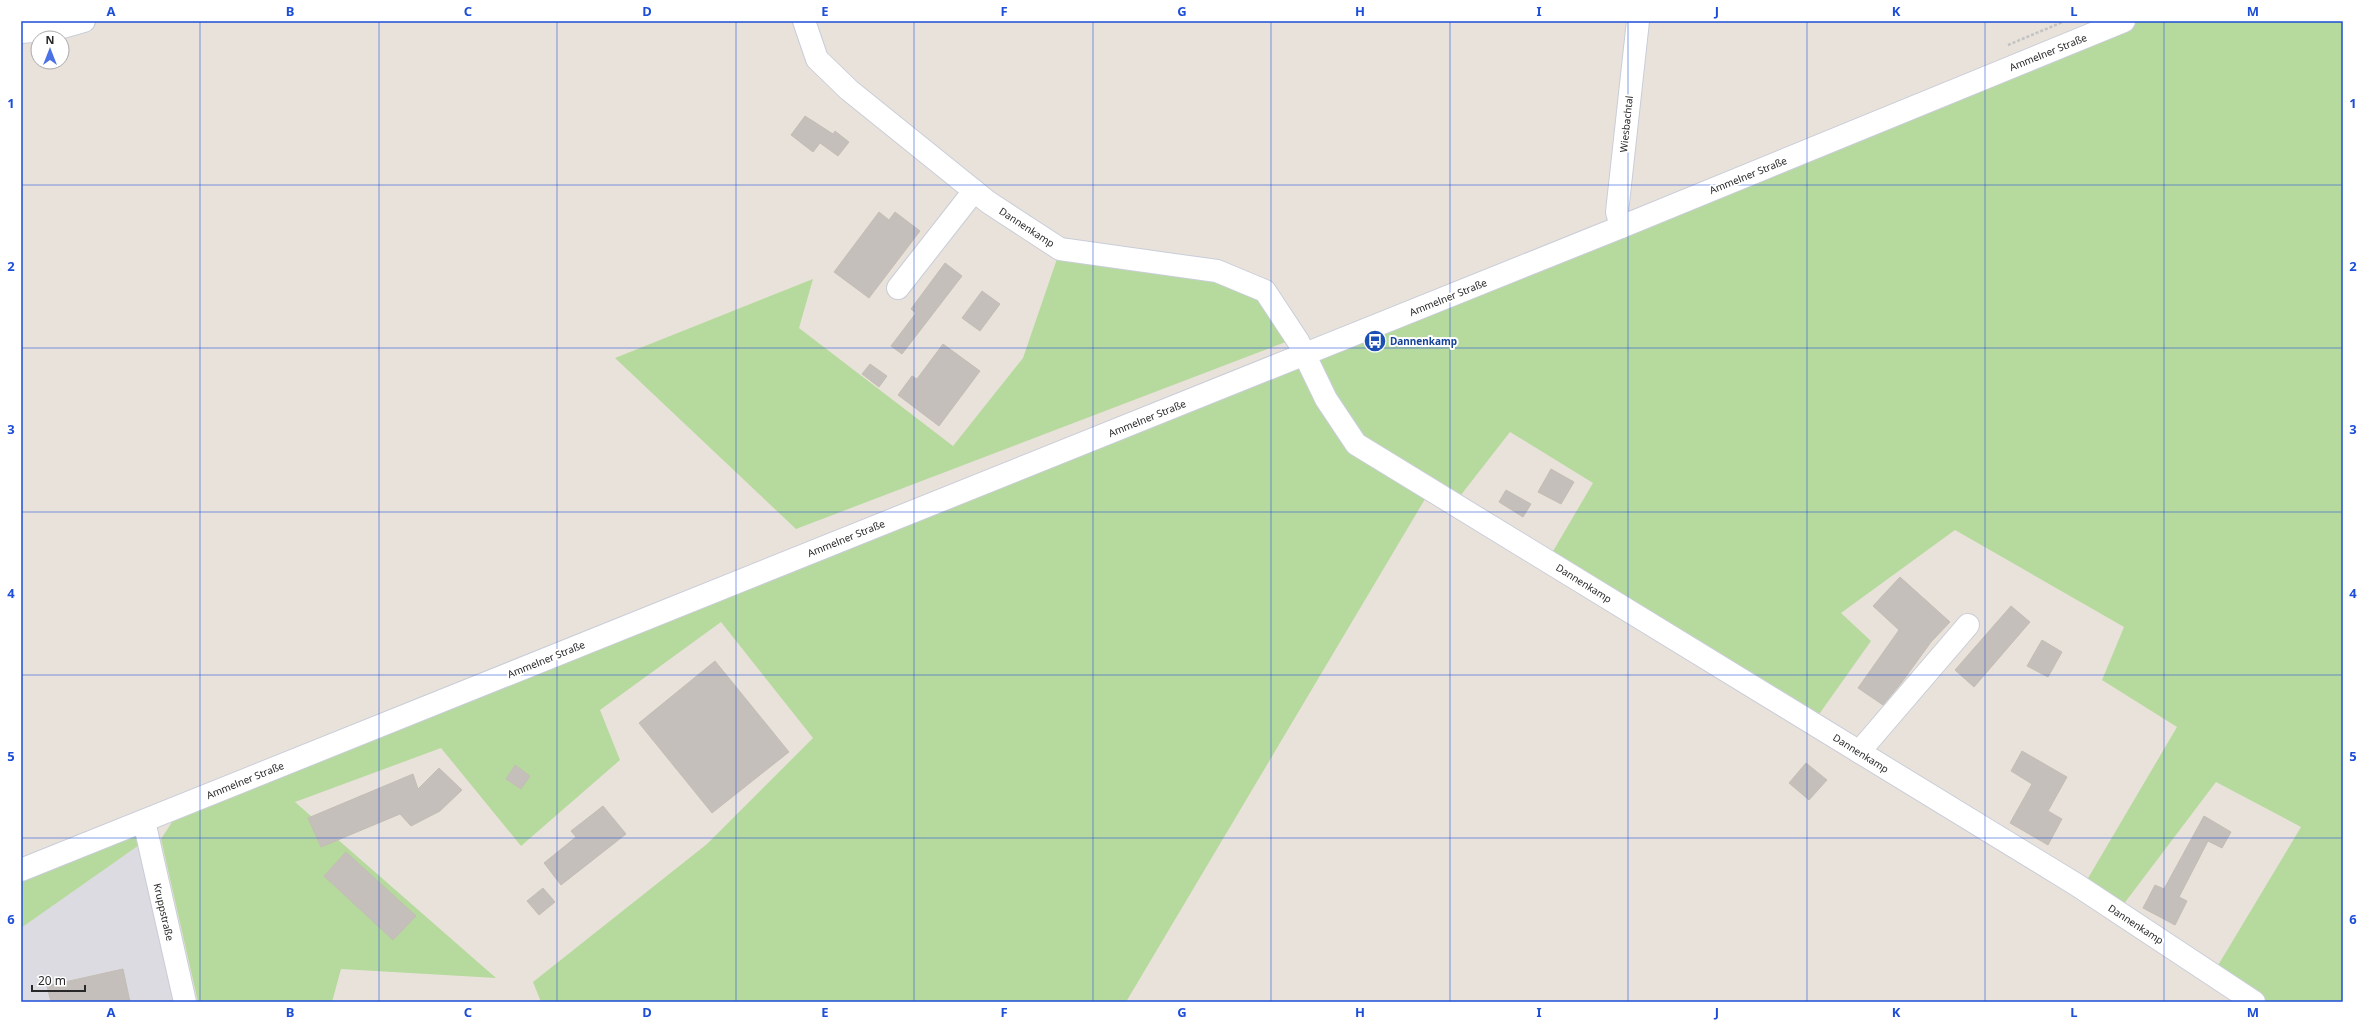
<svg xmlns="http://www.w3.org/2000/svg" width="2364" height="1023" viewBox="0 0 2364 1023" font-family="'Noto Sans',sans-serif">
	<style>
		.industrial { fill: #dcdbe2 }
		.green { fill: #b6da9d }
		.building { fill: #c4bfba; stroke: #c4bdb5 }
		.lines { fill: none; stroke-linecap: round; stroke-linejoin: round }
		.minor-casing { stroke: #c9cdd8; stroke-width: 24 }
		.path { stroke: #c3c3c3; stroke-width: 2.5; stroke-dasharray: 3 2; stroke-linecap: butt }
		.minor { stroke: #fff; stroke-width: 22 }
		.grid { fill: none; stroke: #1d4ed8; stroke-width: 1; stroke-opacity: 0.55 }
		.labels { text-anchor: middle; dominant-baseline: central; stroke-width: 4; stroke-linejoin: round; paint-order: stroke }
		.street-label { font-size: 10px; fill: #282828; stroke: #fff }
		.transit-label { font-size: 10px; font-weight: bold; fill: #164399; stroke: #fff; text-anchor: start }
		.neatline { fill: none; stroke: #1d4ed8; stroke-width: 1.5 }
		.grid-label { font-size: 13px; text-anchor: middle; font-weight: bold; fill: #1d4ed8 }
	</style>
	<rect width="100%" height="100%" fill="#e9e2db"/>
	<polygon class="industrial" points="142,843 177,1002 21,1002 21,928"/>
	<g class="green">
		<polygon points="2121,21 2343,21 2343,1002 2258,1002 2214,972 2301,827 2216,782 2120,909 2084,885 2177,727 2102,680 2124,627 1955,530 1841,613 1871,641 1815,720 1549,558 1593,483 1510,432 1457,500 1428,494 1126,1002 541,1002 533,982 707,844 813,738 721,622 600,710 620,760 521,846 441,748 295,802 496,978 341,969 332,1002 198,1002 161,839 172,822 1468,293"/>
		<polygon points="1059,253 1216,274 1264,293 1296,338 796,529 615,358 813,279 799,328 953,446 1023,358"/>
		<polygon points="139,828 142,843 21,928 21,876"/>
	</g>
	<g class="building">
		<polygon points="805,116 833,134 835,131 849,142 838,156 820,143 813,152 791,135"/>
		<polygon points="879,212 889,220 895,212 920,231 869,298 834,272"/>
		<polygon points="945,263 962,276 902,354 891,346 916,313 911,309"/>
		<polygon points="982,291 1000,304 980,331 962,318"/>
		<polygon points="943,344 980,371 939,426 898,395 912,376 917,379"/>
		<polygon points="870,364 887,376 879,387 862,374"/>
		<polygon points="1551,469 1574,482 1561,504 1538,492"/>
		<polygon points="1506,490 1531,504 1523,517 1499,502"/>
		<polygon points="1900,577 1950,622 1931,642 1902,682 1883,705 1858,688 1899,630 1873,606"/>
		<polygon points="2011,606 2030,622 1974,687 1955,670"/>
		<polygon points="2042,640 2062,652 2048,677 2027,666"/>
		<polygon points="715,661 789,752 712,813 639,723"/>
		<polygon points="2022,751 2067,777 2048,811 2062,819 2048,845 2010,823 2032,784 2011,771"/>
		<polygon points="1806,763 1827,780 1809,800 1789,783"/>
		<polygon points="515,765 530,776 521,789 506,779"/>
		<polygon points="439,768 462,790 440,811 411,826 400,814 321,847 308,818 413,774 418,789"/>
		<polygon points="603,806 626,834 561,885 544,863 576,837 571,831"/>
		<polygon points="2204,816 2231,832 2222,848 2208,841 2179,897 2187,901 2175,925 2143,908 2155,885 2164,889"/>
		<polygon points="346,852 416,916 393,940 324,876"/>
		<polygon points="543,888 555,902 539,915 527,901"/>
		<polygon points="123,969 130,1002 51,1002 47,986"/>
	</g>
	<g class="lines">
		<g class="minor-casing">
			<g id="minor">
				<polyline points="804,21 817,59 849,90 988,202 1060,249 1217,271 1265,291 1298,341 1326,399 1356,444 2077,885 2254,1002"/>
				<polyline points="21,32 56,29 84,21"/>
				<polyline points="1621,227 1617,212 1638,21"/>
				<polyline points="898,288 974,191"/>
				<polyline points="1859,752 1968,625"/>
				<polyline points="144,821 185,1002"/>
				<polyline points="21,870 1621,227 2124,21"/>
			</g>
		</g>
		<polyline class="path" points="2008,45 2065,21"/>
		<use href="#minor" class="minor"/>
	</g>
	<path class="grid" d="M200,21V1002M379,21V1002M557,21V1002M736,21V1002M914,21V1002M1093,21V1002M1271,21V1002M1450,21V1002M1628,21V1002M1807,21V1002M1985,21V1002M2164,21V1002M21,185H2343M21,348H2343M21,512H2343M21,675H2343M21,838H2343"/>
	<defs>
		<g id="bus-disc" transform="scale(1.15)"><circle r="9.5" fill="#1a4fb4" stroke="#fff"/><path d="M-5-6H5V4H4V6H2V4H-2V6H-4V4H-5ZM-3.5-4V0h7V-4ZM-3.5 1.2v1.5H-2V1.2ZM2 1.2v1.5H3.5V1.2Z" fill="#fff"/></g>
	</defs>
	<g fill-rule="evenodd">
		<use href="#bus-disc" x="1375" y="341"/>
	</g>
	<g class="labels">
		<g class="street-label">
			<text transform="translate(2048 52) rotate(-22)">Ammelner Straße</text>
			<text transform="translate(1626 124) rotate(-84)">Wiesbachtal</text>
			<text transform="translate(1748 175) rotate(-22)">Ammelner Straße</text>
			<text transform="translate(1027 227) rotate(33)">Dannenkamp</text>
			<text transform="translate(1448 297) rotate(-22)">Ammelner Straße</text>
			<text transform="translate(1147 418) rotate(-22)">Ammelner Straße</text>
			<text transform="translate(846 538) rotate(-22)">Ammelner Straße</text>
			<text transform="translate(1584 583) rotate(32)">Dannenkamp</text>
			<text transform="translate(546 659) rotate(-22)">Ammelner Straße</text>
			<text transform="translate(1861 753) rotate(32)">Dannenkamp</text>
			<text transform="translate(245 780) rotate(-22)">Ammelner Straße</text>
			<text transform="translate(164 912) rotate(77)">Kruppstraße</text>
			<text transform="translate(2136 924) rotate(33)">Dannenkamp</text>
		</g>
		<g class="transit-label">
			<text x="1390" y="341">Dannenkamp</text>
		</g>
	</g>
	<rect width="2364" height="1023" fill="none" stroke="#ffffff" stroke-width="44"/>
	<g transform="translate(50 50)"><circle r="19" fill="#ffffff" stroke="#a9a9a9"/>
	<path d="M0-3L7 15L0 10L-7 15Z" fill="#4b72e5"/>
	<text y="-6" font-size="11" font-weight="bold" text-anchor="middle" fill="#282828">N</text>
	</g>
	<path d="M32 985v6h53v-6" fill="none" stroke="#282828" stroke-width="2"/>
	<text x="38" y="985" font-size="12" fill="#282828" stroke="#ffffff" stroke-width="3" paint-order="stroke">20 m</text>
	<rect x="22" y="22" width="2320" height="979" class="neatline"/>
	<g class="grid-label">
		<text x="111" y="16">A</text>
		<text x="290" y="16">B</text>
		<text x="468" y="16">C</text>
		<text x="647" y="16">D</text>
		<text x="825" y="16">E</text>
		<text x="1004" y="16">F</text>
		<text x="1182" y="16">G</text>
		<text x="1360" y="16">H</text>
		<text x="1539" y="16">I</text>
		<text x="1717" y="16">J</text>
		<text x="1896" y="16">K</text>
		<text x="2074" y="16">L</text>
		<text x="2253" y="16">M</text>
		<text x="11" y="108">1</text>
		<text x="2353" y="108">1</text>
		<text x="11" y="271">2</text>
		<text x="2353" y="271">2</text>
		<text x="11" y="434">3</text>
		<text x="2353" y="434">3</text>
		<text x="11" y="598">4</text>
		<text x="2353" y="598">4</text>
		<text x="11" y="761">5</text>
		<text x="2353" y="761">5</text>
		<text x="11" y="924">6</text>
		<text x="2353" y="924">6</text>
		<text x="111" y="1017">A</text>
		<text x="290" y="1017">B</text>
		<text x="468" y="1017">C</text>
		<text x="647" y="1017">D</text>
		<text x="825" y="1017">E</text>
		<text x="1004" y="1017">F</text>
		<text x="1182" y="1017">G</text>
		<text x="1360" y="1017">H</text>
		<text x="1539" y="1017">I</text>
		<text x="1717" y="1017">J</text>
		<text x="1896" y="1017">K</text>
		<text x="2074" y="1017">L</text>
		<text x="2253" y="1017">M</text>
	</g>
</svg>
